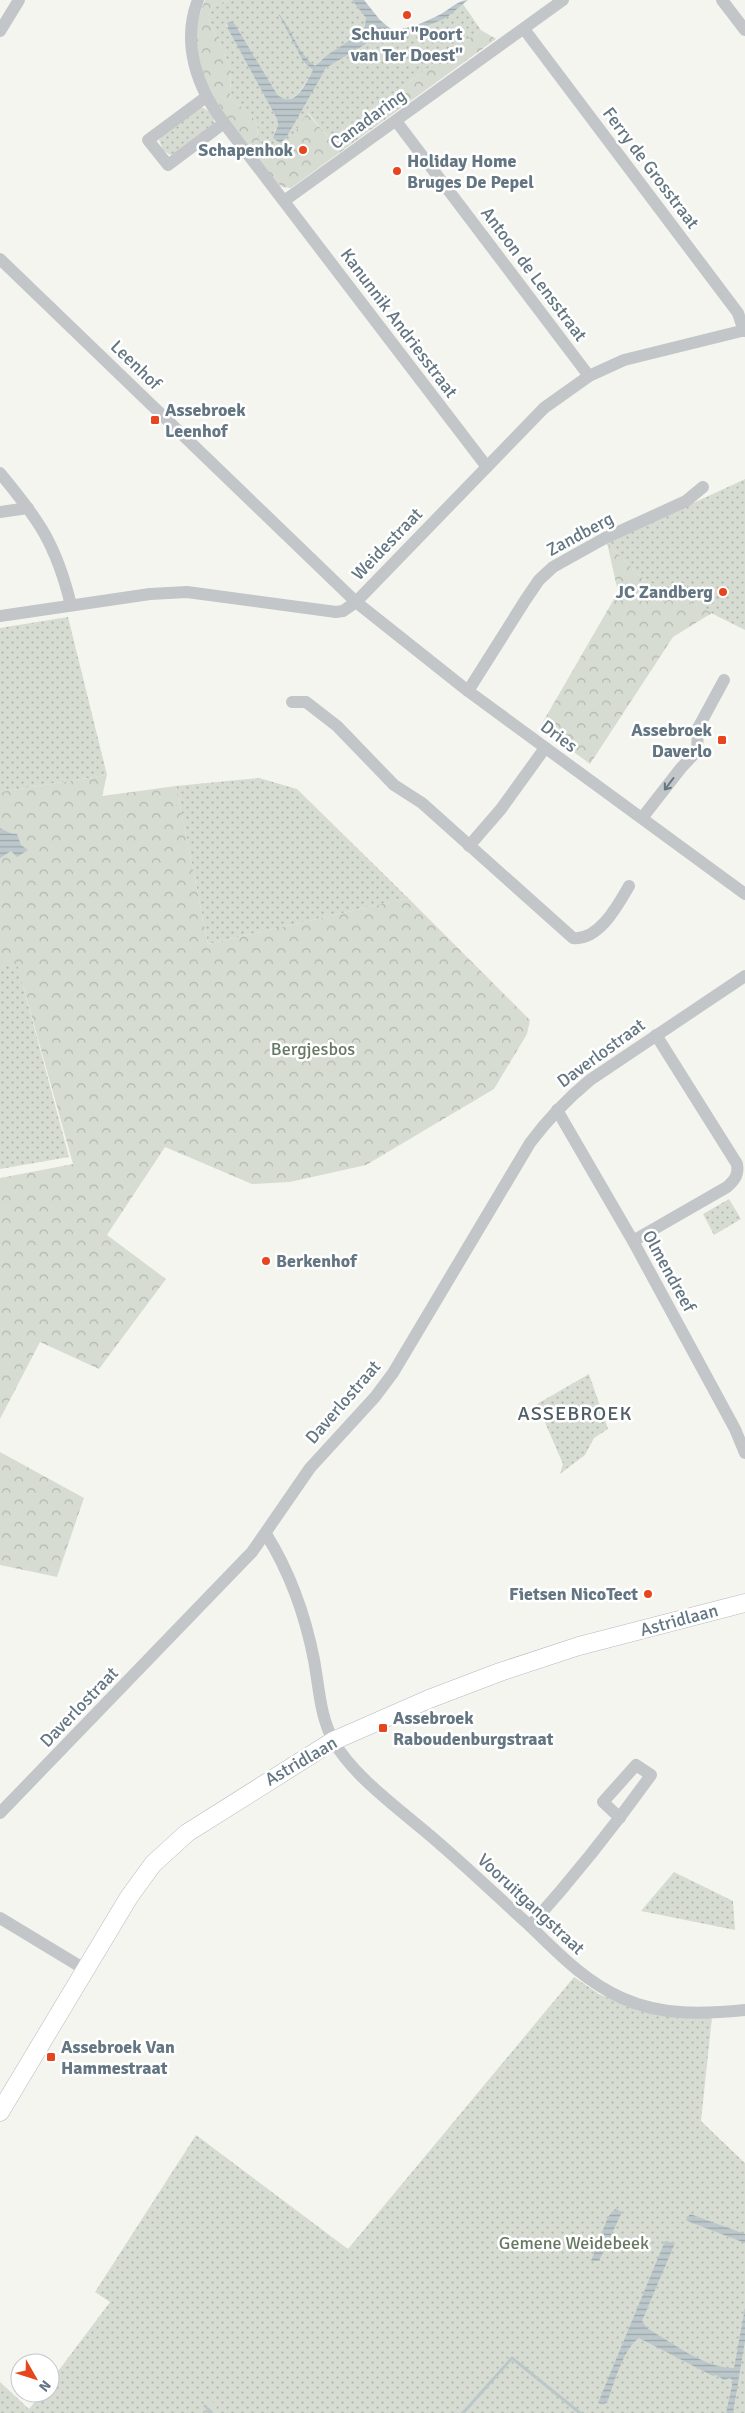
<svg xmlns="http://www.w3.org/2000/svg" width="745" height="2413" viewBox="0 0 745 2413" font-family="Signika,sans-serif">
	<style>
		.green { fill: url(#green-dots) }
		.forest { fill: url(#forest-crowns) }
		.water { fill: url(#water-rules) }
		.lines { fill: none; stroke-linecap: round; stroke-linejoin: round }
		.stream { stroke: #bbc7cb; stroke-width: 3 }
		.secondary-casing { stroke: #b4babe; stroke-width: 19 }
		.minor { stroke: #c2c6c9; stroke-width: 12 }
		.secondary { stroke: #fff; stroke-width: 18 }
		.oneway { stroke: #637682 }
		.poi-dot { fill: #e7451e; stroke: #fff; stroke-width: 2 }
		.labels { text-anchor: middle; dominant-baseline: central; stroke-width: 5; stroke-linejoin: round; paint-order: stroke }
		.poi-label { font-size: 18px; font-weight: bold; fill: #637682; stroke: #fff; text-anchor: start }
		.street-label { font-size: 18px; fill: #637682; stroke: #fff }
		.park-label { font-size: 18px; fill: #677962; stroke: #fff }
		.quarter-label { font-size: 20px; letter-spacing: 1px; fill: #515e67; stroke: #fff }
	</style>
	<defs>
		<pattern id="green-dots" width="8" height="8" patternUnits="userSpaceOnUse" patternTransform="scale(1.25)"><rect width="8" height="8" fill="#d6dcd1"/><path d="M2 2h.1M6 6h.1" fill="none" stroke="#b1b7af" stroke-width="1.8" stroke-linecap="round"/></pattern>
		<pattern id="forest-crowns" width="20" height="18" patternUnits="userSpaceOnUse" patternTransform="scale(1.25)"><rect width="20" height="18" fill="#d6dcd1"/><path d="M2 6a3 3 0 1 1 6 0M12 15a3 3 0 1 1 6 0" fill="none" stroke="#b1b7af"/></pattern>
		<pattern id="water-rules" width="6" height="5" patternUnits="userSpaceOnUse" patternTransform="scale(1.25)"><rect width="6" height="5" fill="#bbc7cb"/><path d="M0 2.5h6" fill="none" stroke="#9ca6aa"/></pattern>
	</defs>
	<rect width="100%" height="100%" fill="#f5f5f0"/>
	<g class="green">
		<path d="M229,0H352C357,5 364,12 366,19C371,37 329,51 319,62C309,72 296,114 277,94L233,21L226,25L277,119L278,125L274,133L310,92L326,68L376,38H398L457,9L463,4L481,30L330,139L308,113L283,152L278,156C268,154 261,148 258,137C257,133 258,129 257,125C252,115 244,108 234,103L230,95L231,70L208,17L212,6Z"/>
		<path d="M201,107C208,109 215,117 214,124L176,153L170,155L163,150L159,140L162,136Z"/>
		<polygon points="745,479 745,630 643,579 607,543"/>
		<polygon points="68,617 107,775 0,792 0,628"/>
		<polygon points="259,778 297,789 408,898 208,944 176,786"/>
		<polygon points="17,963 69,1157 0,1169 0,967"/>
		<polygon points="729,1199 741,1219 714,1235 703,1214"/>
		<polygon points="589,1374 608,1429 594,1438 585,1455 560,1474 563,1464 537,1404"/>
		<polygon points="674,1872 733,1901 735,1930 641,1911"/>
		<polygon points="574,1977 599,1994 624,2004 712,2017 701,2121 745,2163 745,2413 0,2413 0,2382 29,2409 42,2393 50,2393 50,2382 110,2302 95,2292 196,2135 348,2249"/>
	</g>
	<g class="forest">
		<path d="M205,0H229L212,6L208,17L231,70L230,95L234,103C244,108 252,114 257,125C258,129 257,133 258,137C261,147 268,154 277,156L283,152L307,113L330,139L481,30L496,39L291,188L282,187L276,182C248,145 190,81 195,33C197,22 201,10 205,0Z"/>
		<polygon points="607,543 643,579 712,613 673,637 590,764 540,727 618,592"/>
		<polygon points="107,775 102,796 176,786 208,944 408,898 530,1020 527,1034 494,1089 366,1165 290,1182 252,1184 165,1147 107,1235 166,1279 99,1369 40,1342 0,1419 0,1178 73,1164 17,964 0,967 0,792"/>
		<polygon points="0,1452 84,1498 57,1577 0,1565"/>
		<polygon points="210,2398 220,2413 195,2413"/>
	</g>
	<g class="water">
		<path d="M352,0H364L380,20L392,30C408,29 423,23 437,16C447,12 457,0 468,0L446,18L398,38H376L326,68L286,138L280,143L273,138L278,125L277,119L228,29L227,23L233,21L277,94C294,111 306,83 313,70L303,61L278,13C293,30 297,53 315,66L326,56L364,31L366,18Z"/>
		<polygon points="0,828 10,833 17,834 21,845 28,850 17,857 11,851 0,858"/>
		<polygon points="615,2209 622,2212 599,2261 591,2261 608,2217"/>
		<polygon points="690,2214 745,2234 745,2243 690,2222 686,2220"/>
		<path d="M665,2241L675,2243L642,2321L647,2328C671,2342 706,2369 734,2368L745,2308V2341L733,2413H726L733,2381L730,2378L724,2380L716,2375L713,2376L639,2338C624,2347 613,2386 607,2403L602,2404L598,2403Z"/>
	</g>
	<g class="lines">
		<g class="stream">
			<polyline points="205,2406 212,2413"/>
			<polyline points="463,2413 512,2358 580,2413"/>
		</g>
		<g class="secondary-casing">
			<polyline id="secondary" points="0,2112 129,1897 153,1864 187,1833 333,1741 429,1699 500,1672 579,1646 745,1603"/>
		</g>
		<g class="minor">
			<path d="M198,0C181,43 197,88 224,123L487,467"/>
			<polyline points="722,0 745,30"/>
			<polyline points="524,29 738,313 744,331"/>
			<polyline points="0,31 19,0"/>
			<polyline points="206,97 148,140 168,165 224,123"/>
			<polyline points="396,121 589,376"/>
			<polyline points="284,201 563,0"/>
			<polyline points="0,259 356,602 468,691 745,894"/>
			<path d="M0,473C39,520 56,544 71,605"/>
			<polyline points="0,512 28,508"/>
			<polyline points="0,616 150,594 187,592 336,612 343,611 356,602 544,408 589,376 624,360 745,330"/>
			<polyline points="468,691 526,599 539,580 553,567 605,538 686,501 703,487"/>
			<path d="M292,702H306L337,726L394,785L422,803L573,938C599,941 618,905 629,886"/>
			<polyline points="642,818 681,768 697,751 698,728 724,680"/>
			<polyline points="469,846 501,809 545,748"/>
			<polyline points="557,1110 633,1241 735,1429 745,1453"/>
			<path d="M633,1241L727,1187C735,1180 739,1174 737,1164L656,1035"/>
			<path d="M266,1534C291,1574 305,1614 314,1660C319,1687 320,1716 333,1740C354,1779 408,1815 441,1845C471,1871 499,1898 528,1924C557,1952 585,1982 622,1998C661,2016 704,2014 745,2010"/>
			<path d="M0,1813L252,1552L310,1468L375,1397L393,1373L530,1143C548,1119 567,1099 590,1080L745,976"/>
			<polyline points="0,1918 86,1970"/>
			<path d="M530,1926C573,1878 613,1828 651,1775L636,1765L603,1802L620,1818"/>
		</g>
		<use href="#secondary" class="secondary"/>
	</g>
	<defs><path id="oneway-shaft" d="M-6 0H5M1.5-3L5.5 0L1.5 3" fill="none" stroke-width="1.6" stroke-linecap="round" stroke-linejoin="round" transform="scale(1.25)"/></defs>
	<use class="oneway" href="#oneway-shaft" transform="translate(669 784) rotate(127)"/>
	<g class="poi-dot">
		<circle cx="407" cy="15" r="5"/>
		<circle cx="303" cy="150" r="5"/>
		<circle cx="397" cy="171" r="5"/>
		<rect x="150" y="415" width="10" height="10" rx="2.5"/>
		<circle cx="723" cy="592" r="5"/>
		<rect x="717" y="735" width="10" height="10" rx="2.5"/>
		<circle cx="266" cy="1261" r="5"/>
		<circle cx="648" cy="1594" r="5"/>
		<rect x="378" y="1723" width="10" height="10" rx="2.5"/>
		<rect x="46" y="2052" width="10" height="10" rx="2.5"/>
	</g>
	<g class="labels">
		<g class="poi-label">
			<text x="407" y="34" text-anchor="middle">Schuur "Poort<tspan x="407" dy="21">van Ter Doest"</tspan></text>
			<text x="293" y="150" text-anchor="end">Schapenhok</text>
			<text x="407" y="161">Holiday Home<tspan x="407" dy="21">Bruges De Pepel</tspan></text>
			<text x="165" y="410">Assebroek<tspan x="165" dy="21">Leenhof</tspan></text>
			<text x="713" y="592" text-anchor="end">JC Zandberg</text>
			<text x="712" y="730" text-anchor="end">Assebroek<tspan x="712" dy="21">Daverlo</tspan></text>
			<text x="276" y="1261">Berkenhof</text>
			<text x="638" y="1594" text-anchor="end">Fietsen NicoTect</text>
			<text x="393" y="1718">Assebroek<tspan x="393" dy="21">Raboudenburgstraat</tspan></text>
			<text x="61" y="2047">Assebroek Van<tspan x="61" dy="21">Hammestraat</tspan></text>
		</g>
		<g class="street-label">
			<text transform="translate(368 119) rotate(-36)">Canadaring</text>
			<text transform="translate(651 168) rotate(53)">Ferry de Grosstraat</text>
			<text transform="translate(534 274) rotate(53)">Antoon de Lensstraat</text>
			<text transform="translate(399 323) rotate(53)">Kanunnik Andriesstraat</text>
			<text transform="translate(136 365) rotate(44)">Leenhof</text>
			<text transform="translate(580 534) rotate(-28)">Zandberg</text>
			<text transform="translate(387 544) rotate(-46)">Weidestraat</text>
			<text transform="translate(559 736) rotate(37)">Dries</text>
			<text transform="translate(601 1053) rotate(-36)">Daverlostraat</text>
			<text transform="translate(669 1271) rotate(61)">Olmendreef</text>
			<text transform="translate(343 1402) rotate(-49)">Daverlostraat</text>
			<text transform="translate(679 1620) rotate(-15)">Astridlaan</text>
			<text transform="translate(79 1707) rotate(-46)">Daverlostraat</text>
			<text transform="translate(301 1761) rotate(-30)">Astridlaan</text>
			<text transform="translate(531 1904) rotate(43)">Vooruitgangstraat</text>
		</g>
		<g class="park-label">
			<text x="313" y="1049">Bergjesbos</text>
			<text x="574" y="2243">Gemene Weidebeek</text>
		</g>
		<g class="quarter-label">
			<text x="575" y="1413">ASSEBROEK</text>
		</g>
	</g>
	<g transform="translate(35 2378) rotate(129)"><circle r="24" fill="#ffffff" stroke="#c1c8cd"/>
	<path d="M0-4L9 19L0 12L-9 19Z" fill="#e7451e"/>
	<text y="-8" font-size="14" font-weight="bold" text-anchor="middle" fill="#637682">N</text>
	</g>
</svg>
